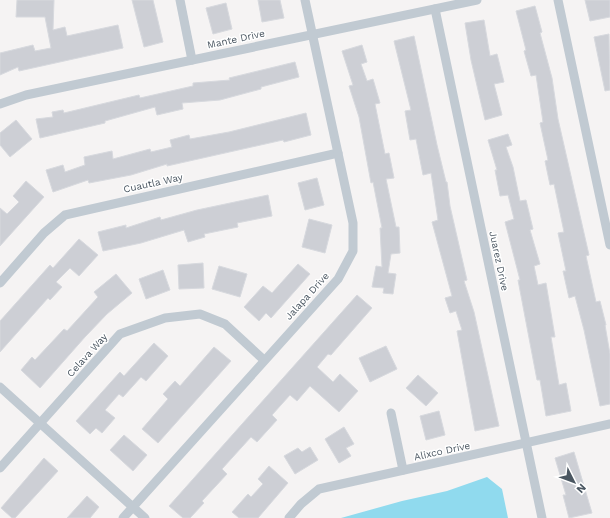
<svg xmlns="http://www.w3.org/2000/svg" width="610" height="518" viewBox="0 0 610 518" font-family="'Work Sans',sans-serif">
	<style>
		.water { fill: #90daee }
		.building { fill: #cdcfd5; stroke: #d7d9de }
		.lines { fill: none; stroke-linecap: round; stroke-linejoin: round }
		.minor { stroke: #c1cad2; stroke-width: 9 }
		.labels { text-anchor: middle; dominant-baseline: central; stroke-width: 3; stroke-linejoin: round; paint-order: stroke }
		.street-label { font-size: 10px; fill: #4a5661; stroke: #fff }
	</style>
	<rect width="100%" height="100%" fill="#f5f3f3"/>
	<polygon class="water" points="487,477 502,489 508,518 341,518 402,501 447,491"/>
	<g class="building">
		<polygon points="17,0 54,0 53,30 65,27 67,36 118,25 123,48 19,71 18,67 0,75 0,53 33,45 35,51 51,48 45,17 16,17"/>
		<polygon points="132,0 153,0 163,42 144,47"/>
		<polygon points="258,0 280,0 284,18 262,22"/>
		<polygon points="585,0 610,0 610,17 590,21"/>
		<polygon points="226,3 232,29 213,34 206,8"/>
		<polygon points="535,6 542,32 540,33 552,78 558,119 589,255 586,256 596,302 600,301 606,325 605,325 610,354 610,404 600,406 584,330 575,296 569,298 563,271 566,271 558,233 564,232 554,184 550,185 545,161 548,160 540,123 543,122 536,75 531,76 524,51 526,50 516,11"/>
		<polygon points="484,20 490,56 497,54 504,82 494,84 502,115 485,120 471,60 465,23"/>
		<polygon points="609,34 610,90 605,91 594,37"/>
		<polygon points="414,36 437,145 446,182 447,182 450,206 467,280 464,281 474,312 499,426 475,431 457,331 462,330 456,311 450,313 445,298 452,296 432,222 438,220 431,173 423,175 416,139 410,140 405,111 411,110 394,41"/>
		<polygon points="362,45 367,62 361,64 367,81 373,79 380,103 375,104 385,154 389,153 394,178 386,179 396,227 399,227 400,253 391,254 388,273 396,274 393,294 383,293 384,288 372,287 376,266 382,267 380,228 382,228 373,182 371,183 359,117 349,86 353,85 342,51"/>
		<polygon points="295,62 299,77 261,87 261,89 220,100 182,103 183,109 157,115 155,107 105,121 105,123 40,138 36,119 53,117 52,112 63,110 64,113 139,95 140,98 193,86 193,83 230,80 229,78"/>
		<polygon points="306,113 311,135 284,142 283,140 167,166 167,164 131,175 89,183 88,180 53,192 46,170 63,165 65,172 85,165 84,157 112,151 113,159 150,149 151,152 172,147 170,140 189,135 190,139 229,132"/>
		<polygon points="16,120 32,139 10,157 0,145 0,133"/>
		<polygon points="508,134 512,145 506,147 513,167 520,201 526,200 533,229 530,230 540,264 534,266 538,285 546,283 555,337 551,337 559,385 566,383 571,411 546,416 540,380 537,380 518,280 520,280 505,222 514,219 508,195 500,196 495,170 497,170 488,140"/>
		<polygon points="317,178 324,205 305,210 298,183"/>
		<polygon points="26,181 44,197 0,246 0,208 7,214 19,202 13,196"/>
		<polygon points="268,195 272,216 237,223 238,227 204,234 205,237 188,242 184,230 141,243 103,251 98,232 126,225 126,228 160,217 161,220 197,210"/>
		<polygon points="309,219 332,225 325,253 302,247"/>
		<polygon points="79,239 98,255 79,276 70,268 56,282 62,287 50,300 48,298 0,352 0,321 50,265 53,268"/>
		<polygon points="203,263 204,288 179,289 178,265"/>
		<polygon points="298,264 310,274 271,318 266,313 259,321 244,307 263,286 272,293"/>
		<polygon points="219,266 247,274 240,297 212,289"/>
		<polygon points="163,270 170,290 146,299 139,279"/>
		<polygon points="116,274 132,293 107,314 85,337 40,388 21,370 32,357 35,360 64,329 67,331 98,297 94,292"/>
		<polygon points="357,295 372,308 331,355 328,354 317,367 333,382 340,374 358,391 339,412 310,386 297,401 290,395 272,415 277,420 257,442 251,437 222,469 227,474 202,501 204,503 190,518 183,518 169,506"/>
		<polygon points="154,343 168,356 146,381 141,377 123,397 119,394 105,410 115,418 102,433 96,428 90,434 76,421 120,372 124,376"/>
		<polygon points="386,346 397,369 370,382 359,358"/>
		<polygon points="214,347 231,361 158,443 142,429 168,399 163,394 175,381 180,386"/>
		<polygon points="418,375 438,393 426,406 406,388"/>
		<polygon points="439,411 445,435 426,440 420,416"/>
		<polygon points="344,427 354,444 346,448 351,456 339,463 325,439"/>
		<polygon points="124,435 147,455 133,471 110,450"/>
		<polygon points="310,447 318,460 295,474 284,456 298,448 302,452"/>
		<polygon points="574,452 592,513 569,518 563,495 566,495 555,458"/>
		<polygon points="44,458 58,471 15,518 12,518 1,508"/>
		<polygon points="269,466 288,483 258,518 239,518 232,512 248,494 251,497 263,484 258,479"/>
		<polygon points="87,496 99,507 90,518 67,518"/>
	</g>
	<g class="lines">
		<g class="minor">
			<polyline points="180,0 192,60"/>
			<polyline points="558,0 610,245"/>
			<polyline points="435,9 542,518"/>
			<polyline points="0,104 26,95 477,0"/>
			<polyline points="0,283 44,233 65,215 338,153"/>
			<polyline points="0,387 145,518"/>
			<polyline points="391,413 403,470"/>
			<polyline points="0,468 120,334 165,318 200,314 225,324 264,360"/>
			<polyline points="123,518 338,279 353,251 353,223 305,0"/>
			<polyline points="289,518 301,504 319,489 610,424"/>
		</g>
	</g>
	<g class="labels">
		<g class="street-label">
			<text transform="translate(236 39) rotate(-12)">Mante Drive</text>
			<text transform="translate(153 183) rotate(-12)">Cuautla Way</text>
			<text transform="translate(499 261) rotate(78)">Juarez Drive</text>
			<text transform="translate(307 296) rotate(-48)">Jalapa Drive</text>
			<text transform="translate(87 355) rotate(-48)">Celava Way</text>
			<text transform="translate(442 451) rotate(-12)">Alixco Drive</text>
		</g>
	</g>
	<g transform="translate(574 482) rotate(132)" stroke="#ffffff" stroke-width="3" paint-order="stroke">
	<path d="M0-3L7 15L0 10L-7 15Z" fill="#4a5661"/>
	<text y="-6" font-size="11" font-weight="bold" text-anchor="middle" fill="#4a5661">N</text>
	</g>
</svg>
